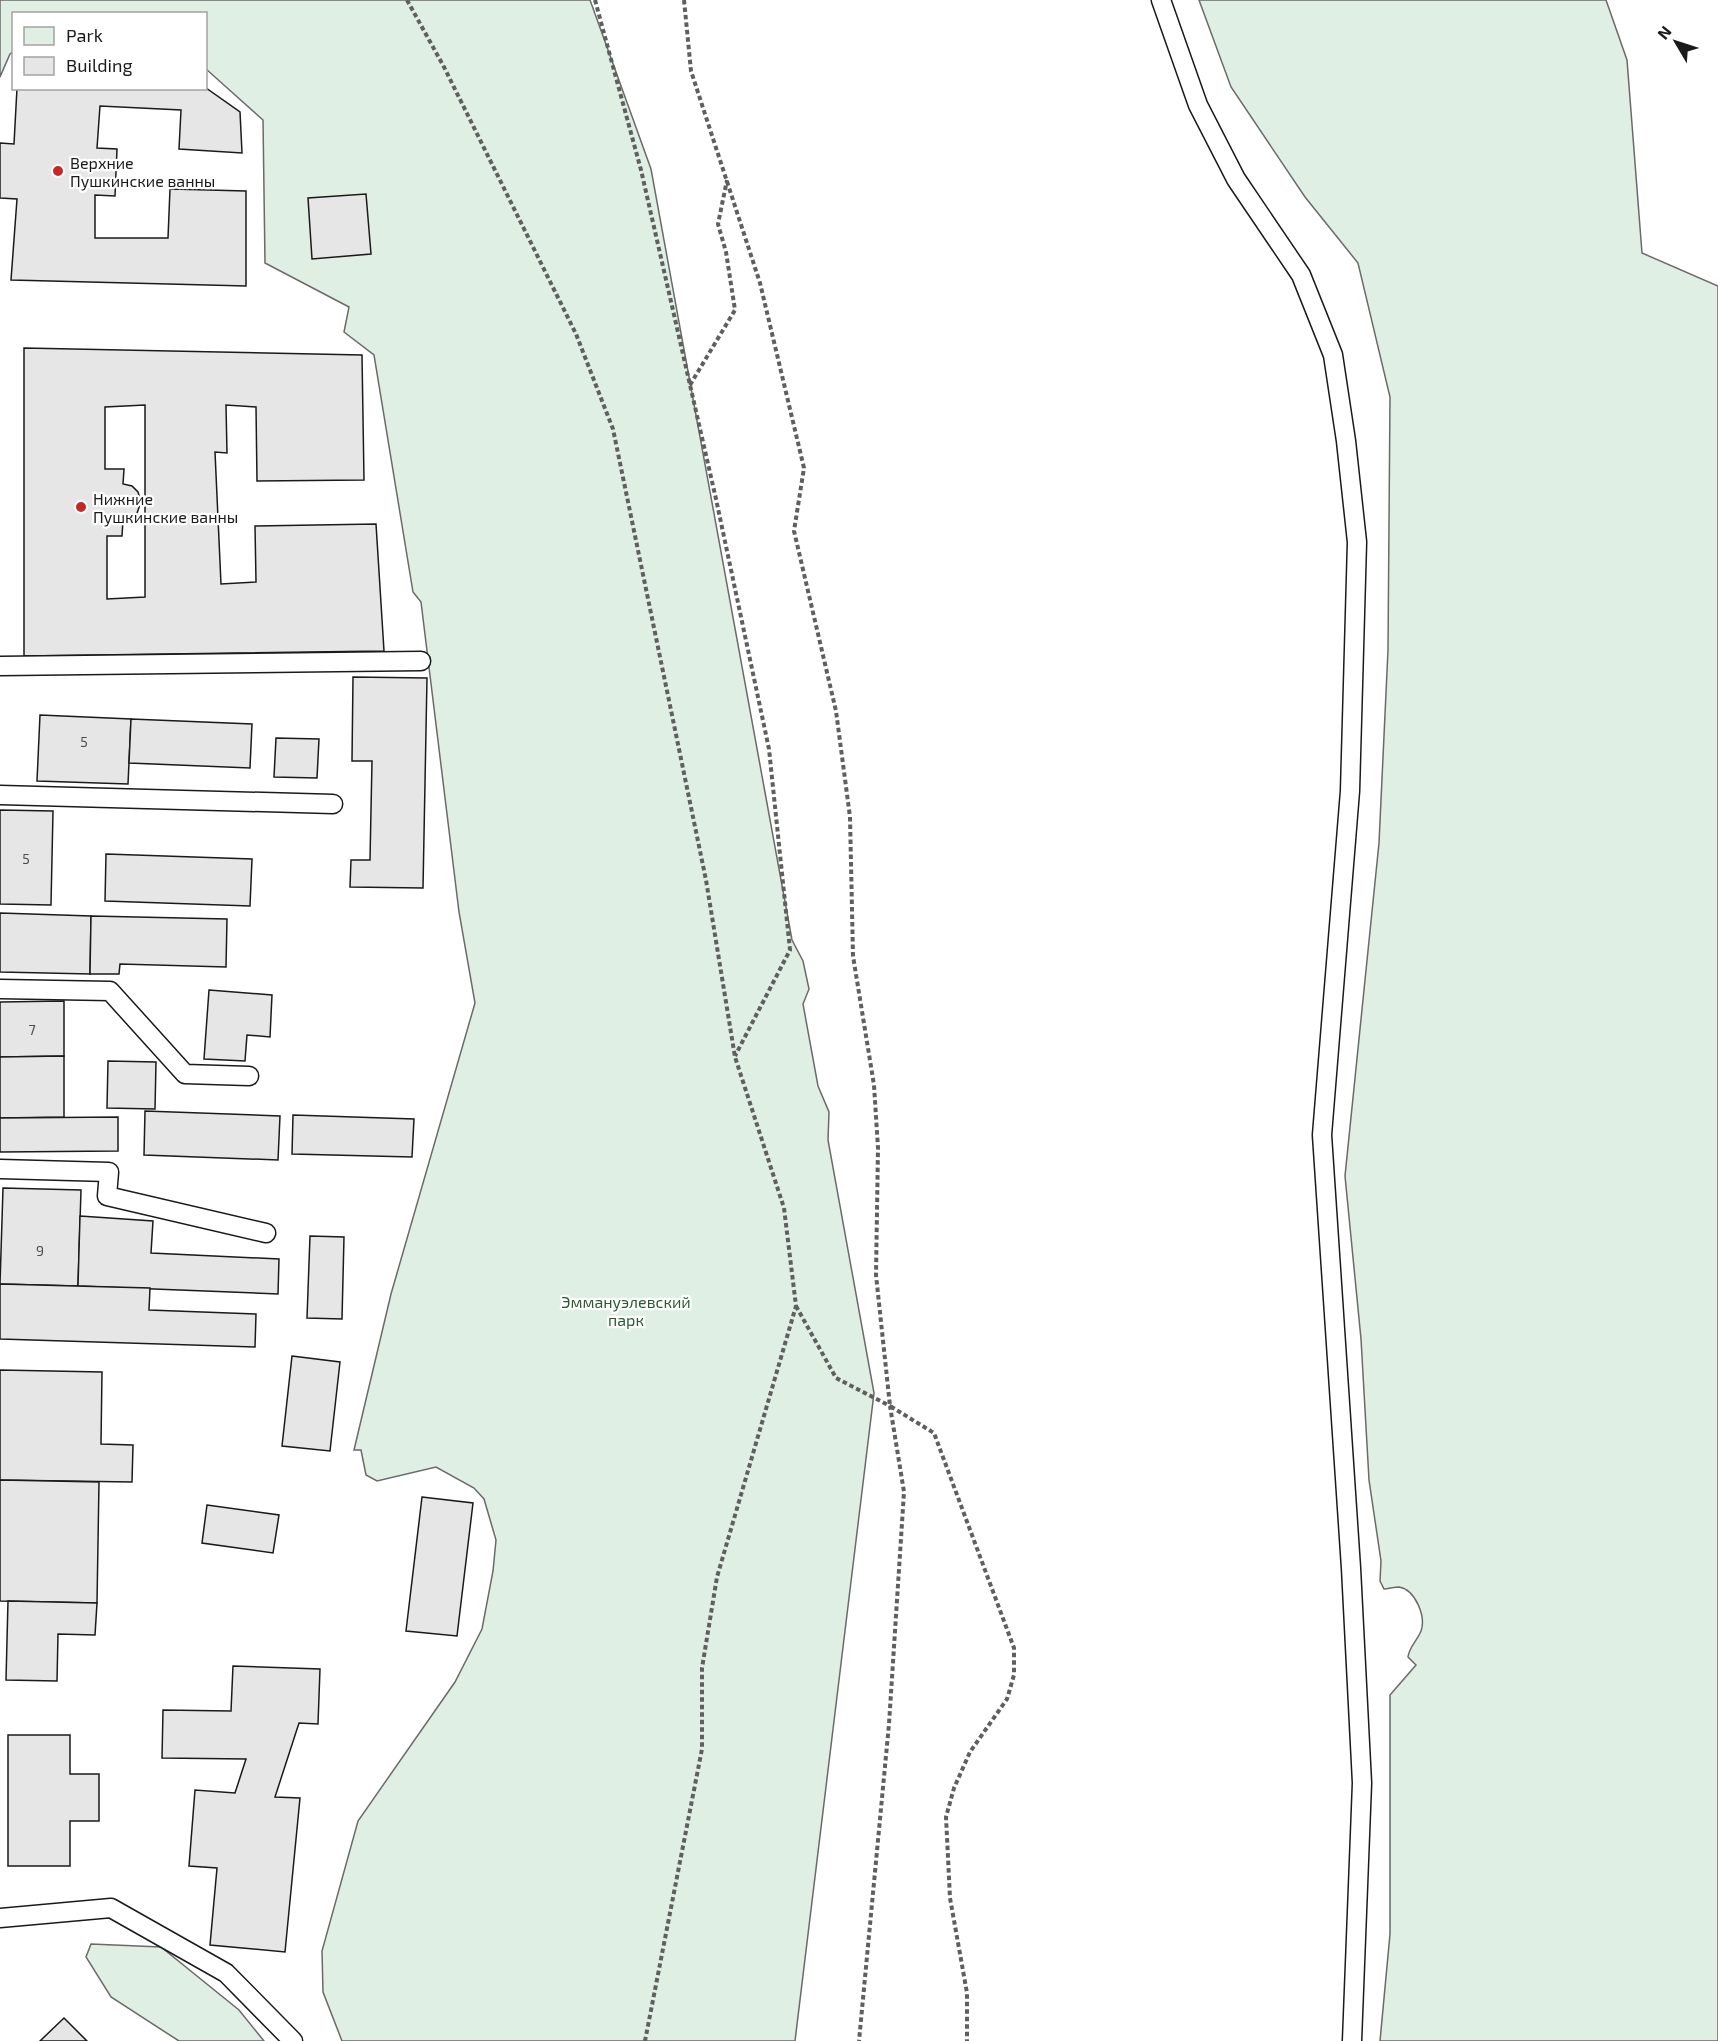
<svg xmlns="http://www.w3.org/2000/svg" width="1718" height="2041" viewBox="0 0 1718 2041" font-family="'Exo 2',sans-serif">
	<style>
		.green { fill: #e0efe3; stroke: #6a6a6a; stroke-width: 1.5 }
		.building { fill: #e6e6e6; stroke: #1a1a1a; stroke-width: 1.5; fill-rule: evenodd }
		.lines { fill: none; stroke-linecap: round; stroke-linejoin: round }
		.lane-casing { stroke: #1a1a1a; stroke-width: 21 }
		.path { stroke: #5f5f5f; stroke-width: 4; stroke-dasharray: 4.5 3; stroke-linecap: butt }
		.lane { stroke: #fff; stroke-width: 18 }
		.poi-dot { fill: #c62828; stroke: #fff; stroke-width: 2 }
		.labels { text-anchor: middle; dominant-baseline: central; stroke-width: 4.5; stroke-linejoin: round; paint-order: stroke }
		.number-label { font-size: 14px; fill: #4d4d4d }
		.poi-label { font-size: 16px; fill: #1a1a1a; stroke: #fff; text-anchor: start }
		.park-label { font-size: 16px; fill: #2b5a34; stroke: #fff }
	</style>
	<rect width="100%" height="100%" fill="#fff"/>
	<g class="green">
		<polygon points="0,0 590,0 651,169 792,940 803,961 809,989 803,1004 818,1086 829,1112 828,1140 874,1393 795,2041 342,2041 323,1992 322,1951 358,1821 455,1682 482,1629 493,1571 496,1540 484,1499 474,1488 436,1467 377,1481 366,1475 361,1450 354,1450 391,1294 475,1003 459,912 421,602 413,592 374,355 344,332 349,307 265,263 263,120 206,69 206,14 14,14 13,52 10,54 0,77"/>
		<path d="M1199,0H1606L1627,60L1642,253L1718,286V2041H1380L1390,1934V1695L1416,1665L1408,1657C1409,1647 1417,1641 1421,1631C1426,1617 1416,1590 1399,1587C1394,1587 1388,1589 1384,1589L1380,1581L1381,1561L1369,1480L1361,1339L1345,1176L1379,843L1388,650L1390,397L1358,263L1305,197L1231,87Z"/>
		<polygon points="91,1944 161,1947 239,2010 264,2041 179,2041 111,1997 86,1957"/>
	</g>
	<g class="building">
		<polygon points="17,88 206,88 240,112 242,153 179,149 181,110 100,106 97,148 117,149 115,196 95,195 95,238 168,238 170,189 246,191 246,286 11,280 17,199 0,198 0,143 14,144"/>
		<polygon points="366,194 371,254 312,259 308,198"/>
		<path d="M24,348L362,355L364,480L257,481L256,407L226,405L227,453L215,452L221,584L256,582L255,526L376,524L384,651L24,656ZM145,405V597L107,599V536H122L123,520L132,518L137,513L141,502L138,492L132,486L123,484L124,469H105V407Z"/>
		<polygon points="353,677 427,678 423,888 350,887 351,860 370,860 372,761 352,761"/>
		<polygon points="40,715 131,719 128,784 37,781"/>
		<polygon points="131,719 252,724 250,768 129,763"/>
		<polygon points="276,738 319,739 317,778 274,777"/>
		<polygon points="0,810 53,811 51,905 0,904"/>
		<polygon points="106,854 252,859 250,906 105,901"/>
		<polygon points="0,913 91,916 90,974 0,972"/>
		<polygon points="91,916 227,919 226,967 120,964 119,974 90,974"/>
		<polygon points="209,990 272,995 270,1037 247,1035 245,1061 204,1059"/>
		<polygon points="64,1001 64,1056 0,1057 0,1002"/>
		<polygon points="64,1056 64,1117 0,1118 0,1057"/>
		<polygon points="108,1061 156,1062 155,1109 107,1108"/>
		<polygon points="145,1111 280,1116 278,1160 144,1155"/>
		<polygon points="293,1115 414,1119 412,1157 292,1154"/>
		<polygon points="118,1117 118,1151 0,1152 0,1118"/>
		<polygon points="3,1188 81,1190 78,1286 0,1284"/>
		<polygon points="80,1216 153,1221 151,1253 279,1259 278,1294 78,1286"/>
		<polygon points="310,1236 344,1237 342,1319 307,1318"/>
		<polygon points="0,1284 150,1288 149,1310 256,1314 255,1347 0,1339"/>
		<polygon points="292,1356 340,1362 330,1451 282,1446"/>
		<polygon points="0,1370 102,1372 101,1444 133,1445 132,1482 0,1480"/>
		<polygon points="0,1480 99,1482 97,1603 0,1601"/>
		<polygon points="422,1497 473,1503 457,1636 406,1631"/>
		<polygon points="207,1505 279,1515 273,1553 202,1543"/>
		<polygon points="8,1601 97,1603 95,1635 58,1634 57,1681 6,1680"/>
		<polygon points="233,1666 320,1669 318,1724 299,1723 275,1797 300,1798 285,1952 210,1945 217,1868 189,1866 195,1790 235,1793 246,1759 162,1758 163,1710 231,1711"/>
		<polygon points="8,1735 70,1735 70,1774 99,1774 99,1821 70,1821 70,1866 8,1866"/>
		<polygon points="64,2018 87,2041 40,2041"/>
	</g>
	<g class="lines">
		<g class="lane-casing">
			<g id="lane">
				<polyline points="1161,0 1198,105 1236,179 1301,275 1333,355 1346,441 1357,542 1350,791 1322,1135 1351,1568 1362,1783 1352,2041"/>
				<polyline points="0,666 421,661"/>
				<polyline points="0,795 333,804"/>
				<polyline points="0,989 110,991 185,1074 249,1076"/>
				<polyline points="0,1169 109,1172 107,1196 266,1233"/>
				<polyline points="0,1918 111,1908 226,1973 293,2041"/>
			</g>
		</g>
		<g class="path">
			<polyline points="407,0 444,67 576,334 613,429 706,880 735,1057 784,1208 796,1306 717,1577 702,1668 702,1749 645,2041"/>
			<polyline points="595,0 641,170 716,499 769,749 790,950 735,1056"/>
			<polyline points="684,0 691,71 760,283 804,468 794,531 836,711 850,817 853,956 874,1085 878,1148 876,1275 890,1406 934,1433 1014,1648 1014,1675 1007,1699 970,1752 954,1788 946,1817 950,1898 967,1993 967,2041"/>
			<polyline points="690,385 735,310 726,252 718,224 727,180"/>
			<polyline points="796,1306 836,1378 890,1406 904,1492 889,1724 859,2041"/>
		</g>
		<use href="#lane" class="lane"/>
	</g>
	<g class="poi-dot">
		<circle cx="58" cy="171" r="6"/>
		<circle cx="81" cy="507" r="6"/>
	</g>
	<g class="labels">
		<g class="number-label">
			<text x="84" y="741">5</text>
			<text x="26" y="858">5</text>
			<text x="32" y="1029">7</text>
			<text x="40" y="1250">9</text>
		</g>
		<g class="poi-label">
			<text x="70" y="162">Верхние<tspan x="70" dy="18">Пушкинские ванны</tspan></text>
			<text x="93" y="498">Нижние<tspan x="93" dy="18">Пушкинские ванны</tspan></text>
		</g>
		<g class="park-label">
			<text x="626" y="1301">Эммануэлевский<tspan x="626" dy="18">парк</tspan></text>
		</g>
	</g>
	<rect x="12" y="12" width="195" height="78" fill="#ffffff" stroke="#a3a3a3" stroke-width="1.5"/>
	<rect x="24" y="27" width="30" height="18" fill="#e0efe3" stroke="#a3a3a3" stroke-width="1.5"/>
	<text x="66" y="42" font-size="18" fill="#1a1a1a">Park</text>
	<rect x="24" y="57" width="30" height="18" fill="#e6e6e6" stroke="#a3a3a3" stroke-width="1.5"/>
	<text x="66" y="72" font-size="18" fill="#1a1a1a">Building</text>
	<g transform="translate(1676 42) rotate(309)" stroke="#ffffff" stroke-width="4.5" paint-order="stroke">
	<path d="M0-4.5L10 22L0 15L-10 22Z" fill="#1a1a1a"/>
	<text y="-9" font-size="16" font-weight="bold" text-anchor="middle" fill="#1a1a1a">N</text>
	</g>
</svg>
